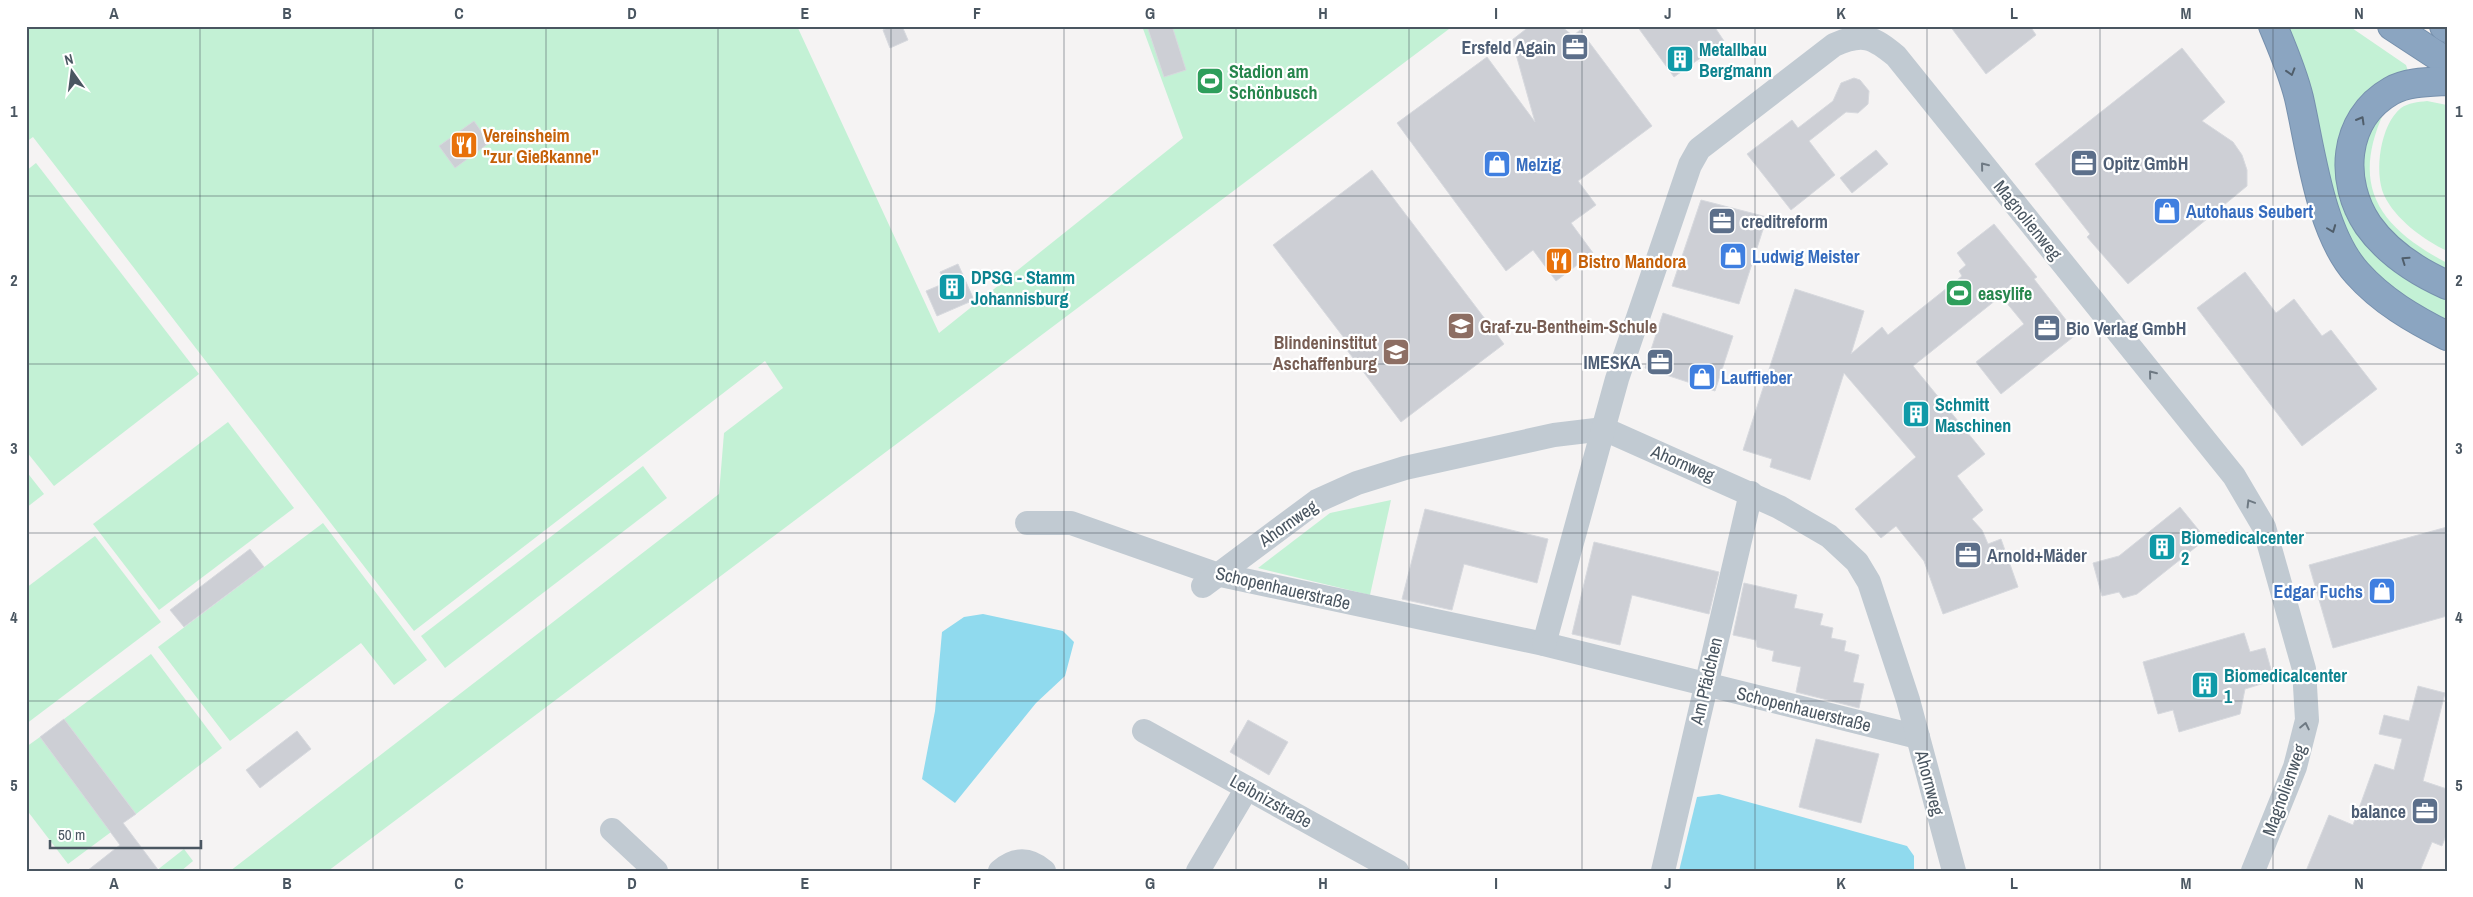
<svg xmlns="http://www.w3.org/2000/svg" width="2473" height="897" viewBox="0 0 2473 897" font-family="'Archivo Narrow',sans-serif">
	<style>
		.green { fill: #c3f1d5 }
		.water { fill: #90daee }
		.building { fill: #cdcfd5; stroke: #d7d9de }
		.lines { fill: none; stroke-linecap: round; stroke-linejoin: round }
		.highway-casing { stroke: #7690ad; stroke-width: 30 }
		.street { stroke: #c1cad2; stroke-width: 24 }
		.highway { stroke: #8ba5c1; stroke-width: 28 }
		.oneway { stroke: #505e6b }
		.oneway2 { stroke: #6e7983 }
		.grid { fill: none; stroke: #4a5661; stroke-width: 1; stroke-opacity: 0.55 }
		.labels { text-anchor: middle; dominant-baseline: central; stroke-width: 4.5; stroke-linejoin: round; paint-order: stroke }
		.service-label { font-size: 18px; font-weight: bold; fill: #4e5e75; stroke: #fff; text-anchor: start }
		.culture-label { font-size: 18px; font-weight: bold; fill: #0d838f; stroke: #fff; text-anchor: start }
		.leisure-label { font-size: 18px; font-weight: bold; fill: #27864d; stroke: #fff; text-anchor: start }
		.food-label { font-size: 18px; font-weight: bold; fill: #c56008; stroke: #fff; text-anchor: start }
		.shop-label { font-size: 18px; font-weight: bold; fill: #366cbe; stroke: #fff; text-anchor: start }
		.street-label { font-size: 18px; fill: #4a5661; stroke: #fff }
		.education-label { font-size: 18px; font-weight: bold; fill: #785e54; stroke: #fff; text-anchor: start }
		.neatline { fill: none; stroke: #4a5661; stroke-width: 2 }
		.grid-label { font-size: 16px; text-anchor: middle; font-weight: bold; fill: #4a5661 }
	</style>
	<rect width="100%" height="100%" fill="#f5f3f3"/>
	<g class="green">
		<polygon points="26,26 797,26 939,333 1183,138 1142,26 1453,26 328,871 230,871 719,494 724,433 783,388 765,361 414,631 33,137 26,142"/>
		<path d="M2281,26H2349L2406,65L2408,71C2391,83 2369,93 2354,107C2342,118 2338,141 2336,157C2331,232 2386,270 2447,299V327L2434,321L2353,258Z"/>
		<path d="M2427,101L2447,105V251C2424,240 2395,219 2384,195C2374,172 2380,125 2401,108C2408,103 2418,102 2427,101Z"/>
		<path d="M2384,112C2350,187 2379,227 2447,263V277L2427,268L2366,211L2361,138Z"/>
		<polygon points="36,163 199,374 54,486 26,451 26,171"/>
		<polygon points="228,422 294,508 159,610 93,524"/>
		<polygon points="643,466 667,498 445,668 421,636"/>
		<polygon points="26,471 44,494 26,508"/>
		<polygon points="1391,500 1370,595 1258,568 1330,513"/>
		<polygon points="323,523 427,660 394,685 361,643 230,741 158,647"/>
		<polygon points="95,536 161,622 26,724 26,588"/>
		<polygon points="151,654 222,748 136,814 64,719"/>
		<polygon points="40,737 111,832 68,864 26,809 26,747"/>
		<polygon points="184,849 193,861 181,871 156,871"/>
	</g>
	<g class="water">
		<polygon points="983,614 1063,631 1074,642 1065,676 1036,703 955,803 922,779 935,711 942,632 964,617"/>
		<polygon points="1719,794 1907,846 1914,856 1914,871 1679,871 1697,797"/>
	</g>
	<g class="building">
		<polygon points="892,26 902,26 908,40 890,48 883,30"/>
		<polygon points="1147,26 1172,26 1186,70 1164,77"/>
		<polygon points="1530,26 1561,26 1573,36 1580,30 1652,126 1578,181 1596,205 1571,223 1593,253 1556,281 1533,250 1506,271 1397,123 1487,57 1535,122 1512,40"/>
		<polygon points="1637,26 1714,26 1724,41 1674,77"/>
		<polygon points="1950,26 2030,26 2036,35 1986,74"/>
		<polygon points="2182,48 2225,102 2202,121 2233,142 2242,155 2247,170 2247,186 2128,284 2087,237 2090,234 2035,164"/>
		<polygon points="1854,78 1860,80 1869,91 1868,104 1858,113 1846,112 1809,141 1835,175 1791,210 1747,154 1792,120 1798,128 1833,101 1841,83"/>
		<polygon points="474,121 489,143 455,168 439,146"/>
		<polygon points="1876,150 1888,164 1852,193 1840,178"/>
		<polygon points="1372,170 1504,344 1401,422 1347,350 1351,347 1273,245"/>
		<polygon points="1701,200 1767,217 1739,304 1672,286"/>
		<polygon points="1994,224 2037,277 2034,279 2077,334 2001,394 1976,362 2024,324 2001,296 1913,366 1985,454 1957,476 1983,510 1972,519 1982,530 1988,544 2001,539 2018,587 1943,614 1924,561 1896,526 1881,538 1855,509 1916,457 1844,373 1810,480 1770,467 1772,459 1743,450 1795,289 1864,311 1851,354 1882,327 1888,335 1962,276 1959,271 1966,265 1957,253"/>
		<polygon points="958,264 974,300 937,316 926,291 945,283 940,272"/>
		<polygon points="2245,272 2276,313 2294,299 2322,336 2331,330 2377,389 2302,446 2197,308"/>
		<polygon points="1663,313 1733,336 1715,391 1645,368"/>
		<polygon points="2180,507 2206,539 2137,594 2123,598 2119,592 2102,596 2093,563 2119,556"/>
		<polygon points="1425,509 1548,539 1537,583 1464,564 1452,610 1402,599"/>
		<polygon points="2447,527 2447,616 2333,648 2309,565"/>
		<polygon points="1594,542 1719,572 1709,614 1632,595 1620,645 1572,634"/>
		<polygon points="250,549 264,567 184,627 170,610"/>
		<polygon points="1744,583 1797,595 1794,608 1823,614 1820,625 1833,628 1831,638 1846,641 1844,651 1859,655 1853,682 1864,684 1859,708 1796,692 1801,667 1772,661 1774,651 1757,647 1756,640 1733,635"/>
		<polygon points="2244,633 2250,652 2265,648 2274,680 2245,689 2240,714 2179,732 2173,710 2158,714 2143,662"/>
		<polygon points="2418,686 2445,693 2423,781 2447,789 2447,833 2442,846 2432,842 2420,871 2306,871 2329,815 2353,825 2375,764 2394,770 2402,739 2379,734 2384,715 2409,721"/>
		<polygon points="64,719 136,814 123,823 159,871 87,871 120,845 40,737"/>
		<polygon points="1248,720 1288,742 1269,775 1230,752"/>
		<polygon points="297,731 311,749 260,788 246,770"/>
		<polygon points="1816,739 1879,754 1861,823 1799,807"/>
	</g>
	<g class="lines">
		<g class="highway-casing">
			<g id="highway">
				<path d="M2273,26C2283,50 2293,73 2299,98C2311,151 2320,232 2357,273C2382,301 2413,319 2447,336"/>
				<polyline points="2392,26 2447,62"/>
				<polyline points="2444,26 2447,28"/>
				<path d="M2447,81C2428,82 2407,82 2391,91C2342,119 2339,182 2368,225C2387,252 2418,272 2447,285"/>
			</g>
		</g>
		<g class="street">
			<polyline points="1027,523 1071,523 1216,574 1544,644 1918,737"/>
			<polyline points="1203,586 1317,501 1357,483 1405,468 1554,435 1604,429 1779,507 1829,536 1857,562 1869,582 1908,700 1954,871"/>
			<path d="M1544,644L1617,379L1690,165L1699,149L1834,45C1863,32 1873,37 1896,56L2234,476L2264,527L2304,669L2307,720L2295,767L2253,871"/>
			<polyline points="1144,731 1397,871"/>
			<polyline points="612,830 656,871"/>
			<path d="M1000,871C1015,858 1029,858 1044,871"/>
			<polyline points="1198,871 1247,788"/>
			<polyline points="1663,871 1751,493"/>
		</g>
		<use href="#highway" class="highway"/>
	</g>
	<defs><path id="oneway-chevron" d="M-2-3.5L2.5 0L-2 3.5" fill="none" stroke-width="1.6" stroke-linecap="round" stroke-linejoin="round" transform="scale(1.25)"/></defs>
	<g class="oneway">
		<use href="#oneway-chevron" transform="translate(2291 72) rotate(73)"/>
		<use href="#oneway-chevron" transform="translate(2361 120) rotate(-60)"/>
		<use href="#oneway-chevron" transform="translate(2332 229) rotate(69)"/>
		<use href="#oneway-chevron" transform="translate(2405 260) rotate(-145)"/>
	</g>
	<g class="oneway2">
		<use href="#oneway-chevron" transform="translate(1984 166) rotate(-129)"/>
		<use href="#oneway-chevron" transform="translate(2152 374) rotate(-129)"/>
		<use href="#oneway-chevron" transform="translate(2250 503) rotate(-121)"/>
		<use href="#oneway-chevron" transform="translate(2305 726) rotate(-78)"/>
	</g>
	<path class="grid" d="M200,26V871M373,26V871M546,26V871M718,26V871M891,26V871M1064,26V871M1236,26V871M1409,26V871M1582,26V871M1755,26V871M1927,26V871M2100,26V871M2273,26V871M26,196H2447M26,364H2447M26,533H2447M26,701H2447"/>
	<defs>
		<g id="office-square" transform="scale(1.4375)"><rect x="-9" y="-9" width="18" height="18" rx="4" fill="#5c6f8a" stroke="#fff"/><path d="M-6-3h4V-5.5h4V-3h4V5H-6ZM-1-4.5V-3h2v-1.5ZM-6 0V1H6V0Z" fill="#fff"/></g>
		<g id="building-square" transform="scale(1.4375)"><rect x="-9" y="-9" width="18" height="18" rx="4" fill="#0f9aa8" stroke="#fff"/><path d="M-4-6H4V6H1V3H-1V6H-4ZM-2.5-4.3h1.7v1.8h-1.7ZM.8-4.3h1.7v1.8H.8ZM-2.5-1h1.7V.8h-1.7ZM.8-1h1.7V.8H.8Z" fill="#fff"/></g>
		<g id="stadium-square" transform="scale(1.4375)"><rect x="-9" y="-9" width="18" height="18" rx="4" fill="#2e9e5b" stroke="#fff"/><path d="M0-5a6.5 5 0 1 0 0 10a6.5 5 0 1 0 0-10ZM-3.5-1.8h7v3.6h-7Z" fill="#fff"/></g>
		<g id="restaurant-square" transform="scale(1.4375)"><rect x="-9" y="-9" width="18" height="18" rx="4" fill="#e8710a" stroke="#fff"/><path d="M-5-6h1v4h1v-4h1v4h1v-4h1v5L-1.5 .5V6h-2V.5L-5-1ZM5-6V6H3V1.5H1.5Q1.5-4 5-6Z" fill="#fff"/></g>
		<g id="shop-square" transform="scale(1.4375)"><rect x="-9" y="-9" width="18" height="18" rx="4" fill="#3f7fe0" stroke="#fff"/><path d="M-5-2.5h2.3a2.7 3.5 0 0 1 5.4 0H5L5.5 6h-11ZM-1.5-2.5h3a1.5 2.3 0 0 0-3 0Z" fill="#fff"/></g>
		<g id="school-square" transform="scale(1.4375)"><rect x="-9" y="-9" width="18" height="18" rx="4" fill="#8d6e63" stroke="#fff"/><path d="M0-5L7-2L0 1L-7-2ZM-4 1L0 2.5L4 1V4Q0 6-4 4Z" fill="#fff"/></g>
	</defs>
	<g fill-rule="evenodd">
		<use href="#office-square" x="1575" y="47"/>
		<use href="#building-square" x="1680" y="59"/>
		<use href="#stadium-square" x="1210" y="81"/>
		<use href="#restaurant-square" x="464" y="145"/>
		<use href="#office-square" x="2084" y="163"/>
		<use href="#shop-square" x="1497" y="164"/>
		<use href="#shop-square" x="2167" y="211"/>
		<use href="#office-square" x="1722" y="221"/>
		<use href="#shop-square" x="1733" y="256"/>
		<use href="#restaurant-square" x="1559" y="261"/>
		<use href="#building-square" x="952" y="287"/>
		<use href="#stadium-square" x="1959" y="293"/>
		<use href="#school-square" x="1461" y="326"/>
		<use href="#office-square" x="2047" y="328"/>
		<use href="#school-square" x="1396" y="352"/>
		<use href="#office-square" x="1660" y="362"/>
		<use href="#shop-square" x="1702" y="377"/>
		<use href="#building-square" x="1916" y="414"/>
		<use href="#building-square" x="2162" y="547"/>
		<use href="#office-square" x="1968" y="555"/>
		<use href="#shop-square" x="2382" y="591"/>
		<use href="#building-square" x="2205" y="685"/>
		<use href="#office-square" x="2425" y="811"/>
	</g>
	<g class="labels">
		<g class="service-label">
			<text x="1556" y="47" text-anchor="end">Ersfeld Again</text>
			<text x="2103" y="163">Opitz GmbH</text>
			<text x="1741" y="221">creditreform</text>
			<text x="2066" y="328">Bio Verlag GmbH</text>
			<text x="1641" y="362" text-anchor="end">IMESKA</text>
			<text x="1987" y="555">Arnold+Mäder</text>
			<text x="2406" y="811" text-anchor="end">balance</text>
		</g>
		<g class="culture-label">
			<text x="1699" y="49">Metallbau<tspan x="1699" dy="21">Bergmann</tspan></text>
			<text x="971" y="277">DPSG - Stamm<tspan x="971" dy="21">Johannisburg</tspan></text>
			<text x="1935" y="404">Schmitt<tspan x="1935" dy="21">Maschinen</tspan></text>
			<text x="2181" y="537">Biomedicalcenter<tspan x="2181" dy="21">2</tspan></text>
			<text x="2224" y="675">Biomedicalcenter<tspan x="2224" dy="21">1</tspan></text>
		</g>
		<g class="leisure-label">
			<text x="1229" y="71">Stadion am<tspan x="1229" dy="21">Schönbusch</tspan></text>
			<text x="1978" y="293">easylife</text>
		</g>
		<g class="food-label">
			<text x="483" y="135">Vereinsheim<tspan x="483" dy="21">"zur Gießkanne"</tspan></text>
			<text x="1578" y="261">Bistro Mandora</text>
		</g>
		<g class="shop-label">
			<text x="1516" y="164">Melzig</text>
			<text x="2186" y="211">Autohaus Seubert</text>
			<text x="1752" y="256">Ludwig Meister</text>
			<text x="1721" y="377">Lauffieber</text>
			<text x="2363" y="591" text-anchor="end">Edgar Fuchs</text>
		</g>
		<g class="street-label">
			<text transform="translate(2028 220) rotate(51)">Magnolienweg</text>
			<text transform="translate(1683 463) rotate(23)">Ahornweg</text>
			<text transform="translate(1288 523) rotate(-35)">Ahornweg</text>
			<text transform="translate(1283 588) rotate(13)">Schopenhauerstraße</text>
			<text transform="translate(1706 681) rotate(-77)">Am Pfädchen</text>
			<text transform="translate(1804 709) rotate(14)">Schopenhauerstraße</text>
			<text transform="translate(1930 783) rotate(75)">Ahornweg</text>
			<text transform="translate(2284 790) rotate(-70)">Magnolienweg</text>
			<text transform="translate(1271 801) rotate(29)">Leibnizstraße</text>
		</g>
		<g class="education-label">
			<text x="1480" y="326">Graf-zu-Bentheim-Schule</text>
			<text x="1377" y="342" text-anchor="end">Blindeninstitut<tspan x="1377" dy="21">Aschaffenburg</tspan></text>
		</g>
	</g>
	<rect width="2473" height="897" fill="none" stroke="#ffffff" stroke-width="55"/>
	<g transform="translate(72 72) rotate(346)" stroke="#ffffff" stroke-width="4" paint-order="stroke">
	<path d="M0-4L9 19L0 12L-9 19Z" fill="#4a5661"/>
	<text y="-8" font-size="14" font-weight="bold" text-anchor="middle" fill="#4a5661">N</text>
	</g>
	<path d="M50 840v8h151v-8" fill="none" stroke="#4a5661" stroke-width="2.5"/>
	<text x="58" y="840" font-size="15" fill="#4a5661" stroke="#ffffff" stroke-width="4" paint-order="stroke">50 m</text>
	<rect x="28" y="28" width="2418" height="842" class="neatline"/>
	<g class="grid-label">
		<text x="114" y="19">A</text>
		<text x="287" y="19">B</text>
		<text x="459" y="19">C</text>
		<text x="632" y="19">D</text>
		<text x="805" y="19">E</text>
		<text x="977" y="19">F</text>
		<text x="1150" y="19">G</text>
		<text x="1323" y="19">H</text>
		<text x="1496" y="19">I</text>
		<text x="1668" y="19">J</text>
		<text x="1841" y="19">K</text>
		<text x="2014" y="19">L</text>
		<text x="2186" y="19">M</text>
		<text x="2359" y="19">N</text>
		<text x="14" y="117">1</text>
		<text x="2459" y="117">1</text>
		<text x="14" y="286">2</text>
		<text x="2459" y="286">2</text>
		<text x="14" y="454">3</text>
		<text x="2459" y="454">3</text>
		<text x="14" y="623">4</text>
		<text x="2459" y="623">4</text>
		<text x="14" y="791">5</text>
		<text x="2459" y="791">5</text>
		<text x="114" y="889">A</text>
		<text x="287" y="889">B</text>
		<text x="459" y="889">C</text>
		<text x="632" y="889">D</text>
		<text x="805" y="889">E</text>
		<text x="977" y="889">F</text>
		<text x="1150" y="889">G</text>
		<text x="1323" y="889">H</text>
		<text x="1496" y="889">I</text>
		<text x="1668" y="889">J</text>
		<text x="1841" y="889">K</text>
		<text x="2014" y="889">L</text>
		<text x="2186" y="889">M</text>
		<text x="2359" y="889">N</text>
	</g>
</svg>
